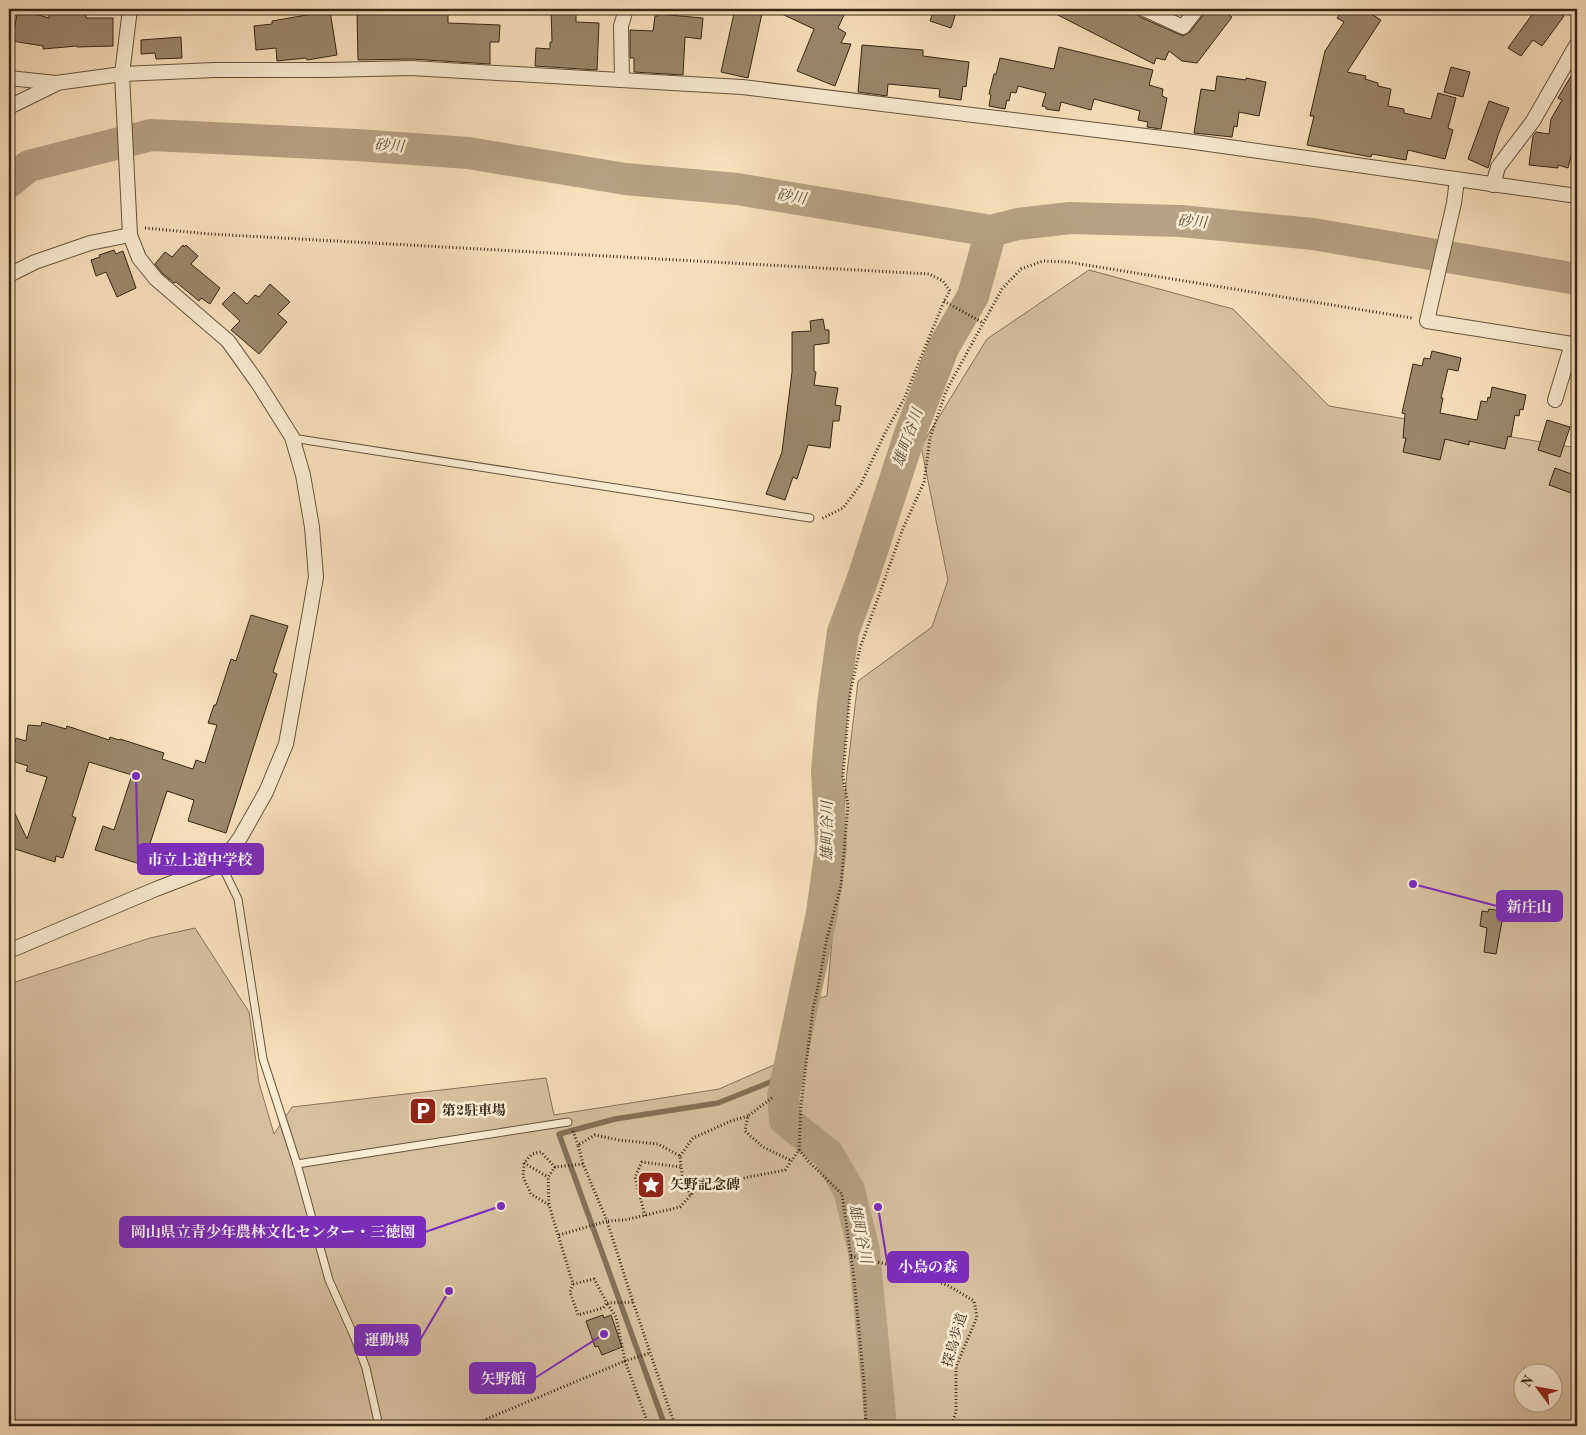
<svg xmlns="http://www.w3.org/2000/svg" width="1586" height="1435" viewBox="0 0 1586 1435" font-family="'Old Standard TT','Noto Serif JP',serif">
	<style>
		.green { fill: #d7c0a0; stroke: #86735b; fill-rule: evenodd }
		.lines { fill: none; stroke-linecap: round; stroke-linejoin: round }
		.stream { stroke: #837058; stroke-width: 5.5 }
		.river { stroke: #b6a184; stroke-width: 32 }
		.building { fill: #9b876c; stroke: #362616 }
		.lane-casing { stroke: #665440; stroke-width: 9 }
		.street-casing { stroke: #665440; stroke-width: 16 }
		.path { stroke: #362616; stroke-width: 3; stroke-dasharray: 1 2.5; stroke-linecap: butt }
		.lane { stroke: #faebd3; stroke-width: 7 }
		.street { stroke: #faebd3; stroke-width: 14 }
		.labels { text-anchor: middle; dominant-baseline: central; stroke-width: 5; stroke-linejoin: round; paint-order: stroke }
		.poi-label { font-size: 14px; font-weight: bold; fill: #362616; stroke: #faebd3; text-anchor: start }
		.street-label { font-size: 14px; fill: #362616; stroke: #faebd3 }
		.water-label { font-size: 15px; font-style: italic; fill: #5c4b37; stroke: #faebd3 }
		.leader { fill: none; stroke: #7b2cbf; stroke-width: 2 }
		.callout-dot { fill: #7b2cbf; stroke: #faebd3; stroke-width: 2 }
		.callout { fill: #7b2cbf; stroke: #7b2cbf; stroke-width: 2 }
		.callout-label { font-size: 15px; text-anchor: middle; font-weight: bold; fill: #fff }
	</style>
	<rect width="100%" height="100%" fill="#f8e0bc"/>
	<filter id="stains"><feTurbulence type="fractalNoise" baseFrequency=".004" numOctaves="4"/><feColorMatrix values="0 0 0 0 .2 0 0 0 0 .09 0 0 0 0 .02 0 0 0 .5 -.17"/></filter>
	<radialGradient id="worn" r=".72"><stop offset=".6" stop-color="#630" stop-opacity="0"/><stop offset="1" stop-color="#630" stop-opacity=".3"/></radialGradient>
	<path class="green" d="M1089,270L1233,309L1329,406L1577,448V1426H9V984L150,938L195,928L249,1012L259,1083L274,1134L292,1107L546,1078L554,1115L719,1089L776,1064L789,1005L827,996L847,773L858,681L932,627L948,580L921,446L987,339ZM1524,1372H1554V1402H1524Z"/>
	<g class="lines">
		<polyline class="stream" points="665,1426 559,1134 615,1119 718,1103 773,1081 789,1070"/>
		<g class="river">
			<polyline points="9,182 29,166 151,135 357,145 468,153 625,179 737,189 991,231 1018,224 1070,218 1181,221 1313,234 1577,279"/>
			<polyline points="881,1426 864,1251 849,1190 828,1154 785,1120 783,1097 822,913 831,848 827,771 833,704 843,632 863,578 910,434 943,348 973,296 991,231"/>
		</g>
	</g>
	<g class="building">
		<polygon points="18,9 49,18 49,9 86,9 86,18 113,18 113,46 77,47 77,46 43,49 43,46 12,41"/>
		<polygon points="373,9 448,10 448,23 500,25 499,42 490,42 490,64 412,59 358,60 357,12 374,12"/>
		<polygon points="551,9 576,9 576,22 599,23 597,70 535,66 536,48 550,49 550,42 552,42"/>
		<polygon points="735,9 763,9 748,78 721,72"/>
		<polygon points="771,9 842,9 840,13 844,15 838,28 846,33 841,43 851,44 835,86 797,71 814,29"/>
		<polygon points="934,9 951,9 950,12 956,13 951,28 930,21"/>
		<polygon points="1046,9 1135,9 1137,14 1140,17 1183,36 1190,32 1204,14 1206,9 1221,9 1232,17 1197,63 1182,61 1169,51 1165,60 1156,58 1154,64"/>
		<polygon points="1343,9 1363,9 1381,20 1347,72 1366,76 1365,79 1378,83 1378,86 1391,89 1388,106 1404,109 1404,113 1431,119 1438,93 1456,98 1448,128 1453,130 1445,159 1408,150 1406,160 1372,154 1371,157 1307,145 1314,116 1310,116 1325,51 1344,22 1337,18"/>
		<polygon points="1536,9 1554,9 1564,16 1542,46 1533,40 1521,56 1508,48"/>
		<polygon points="330,11 337,55 307,60 306,58 277,61 276,48 256,50 254,26 272,24 272,21"/>
		<polygon points="658,14 703,18 701,39 685,37 683,75 634,72 634,58 630,58 630,30 653,31 655,16 658,16"/>
		<polygon points="181,37 182,58 156,59 155,53 141,54 141,40"/>
		<polygon points="862,45 923,50 923,56 969,62 966,87 963,86 961,100 939,97 940,89 888,84 887,96 858,92"/>
		<polygon points="1059,47 1153,70 1149,85 1163,89 1162,96 1167,98 1161,129 1147,127 1148,122 1138,120 1140,111 1094,99 1091,110 1061,102 1059,111 1046,109 1046,107 1042,106 1046,93 1018,86 1016,93 1011,92 1009,101 1007,100 1005,109 989,106 991,95 989,94 994,74 996,74 1000,58 1054,69"/>
		<polygon points="1577,66 1577,132 1568,168 1558,165 1558,168 1529,165 1533,136 1536,132 1549,134 1551,119 1562,100 1558,98"/>
		<polygon points="1451,67 1470,72 1463,97 1444,92"/>
		<polygon points="1217,76 1246,80 1246,78 1266,82 1259,116 1239,112 1237,127 1234,126 1232,137 1194,133 1201,89 1215,91"/>
		<polygon points="1489,101 1509,108 1498,135 1488,168 1468,159"/>
		<polygon points="183,245 184,247 186,245 198,256 191,264 220,288 210,304 201,298 199,301 176,282 174,283 162,273 155,264 165,252 172,257"/>
		<polygon points="114,250 116,254 123,251 136,288 117,297 106,272 96,276 91,260 100,257 99,255"/>
		<polygon points="270,284 290,302 278,314 287,322 259,354 231,330 240,321 222,304 234,292 247,304 255,295 259,297"/>
		<polygon points="823,319 825,330 829,330 829,343 814,345 814,371 816,372 814,385 838,388 835,405 841,406 839,421 833,421 830,448 808,445 797,479 793,477 785,500 766,494 782,452 792,372 792,332 811,331 810,321"/>
		<polygon points="1432,351 1461,358 1458,371 1448,369 1441,398 1443,398 1440,413 1477,420 1481,401 1487,402 1488,397 1490,398 1492,387 1526,395 1523,410 1520,409 1519,416 1515,415 1511,437 1508,436 1505,449 1469,441 1469,445 1445,439 1440,460 1403,452 1406,438 1403,438 1405,414 1402,413 1413,364 1422,366 1424,358 1430,359"/>
		<polygon points="1547,420 1570,427 1560,457 1538,450"/>
		<polygon points="1555,468 1577,476 1577,484 1574,494 1549,485"/>
		<polygon points="251,615 288,626 273,672 277,674 226,833 188,821 194,800 167,791 143,865 95,850 103,826 114,830 132,775 89,762 72,816 76,818 63,858 56,856 55,862 9,847 9,801 27,839 47,777 26,771 28,766 9,760 16,738 26,741 28,725 41,726 42,722 66,729 67,726 109,740 110,737 119,740 120,739 164,753 162,759 193,769 196,760 205,763 217,725 208,723 214,705 216,705 231,659 236,661"/>
		<polygon points="1489,909 1502,911 1502,916 1503,916 1496,954 1484,952 1487,928 1480,926 1482,911 1488,912"/>
		<polygon points="603,1315 604,1318 611,1315 622,1347 602,1355 598,1346 595,1347 586,1321"/>
		<polygon points="525,1368 531,1384 508,1394 502,1378"/>
	</g>
	<g class="lines">
		<g class="lane-casing">
			<g id="lane">
				<polyline points="292,438 810,518"/>
				<polyline points="221,864 238,899 263,1059 297,1164 329,1280 354,1336 366,1368 379,1426"/>
				<polyline points="297,1164 568,1122"/>
			</g>
		</g>
		<g class="street-casing">
			<g id="street">
				<polyline points="1144,9 1183,27 1197,9"/>
				<polyline points="9,78 56,83 122,74 214,70 326,70 411,68 742,87 1187,141 1577,196"/>
				<polyline points="622,80 621,26 626,9"/>
				<polyline points="9,107 56,84"/>
				<polyline points="1457,180 1454,203 1427,321 1572,344 1555,400"/>
				<polyline points="1493,185 1498,167 1533,121 1577,44"/>
				<polyline points="9,275 35,262 90,243 130,235"/>
				<polyline points="9,951 156,889 221,864 240,838 266,792 286,744 309,617 316,577 312,527 303,475 292,437 258,383 228,341 156,279 139,258 130,235 122,74 130,9"/>
			</g>
		</g>
		<g class="path">
			<polyline points="145,228 210,234 929,274 943,281 950,291 944,301 904,399 885,433 861,484 843,508 821,519"/>
			<polyline points="944,301 983,323"/>
			<polyline points="772,1098 748,1116 745,1131 763,1147 792,1161"/>
			<polyline points="573,1131 578,1145"/>
			<polyline points="799,1150 801,1105 813,1009 818,987 827,938 841,886 848,805 843,776 850,694 860,648 902,531 924,482 930,438 946,391 1002,289 1021,269 1043,261 1068,262 1412,318"/>
			<polyline points="680,1156 693,1138 731,1121 748,1116"/>
			<polyline points="524,1163 548,1177"/>
			<polyline points="583,1164 555,1167 541,1152 532,1154 524,1163 523,1177 531,1194 549,1205 573,1284 594,1279 607,1303 633,1302"/>
			<polyline points="549,1204 548,1177 555,1167"/>
			<polyline points="645,1216 635,1177 642,1162 681,1167"/>
			<polyline points="559,1235 607,1221 583,1164 578,1145 595,1135 619,1140 658,1144 680,1156 683,1181 691,1195"/>
			<polyline points="851,1256 908,1269 949,1286 974,1301 977,1317 956,1367 956,1412 951,1426"/>
			<polyline points="573,1284 570,1292 578,1315 603,1308 607,1303 616,1317 625,1361 650,1353"/>
			<polyline points="486,1419 490,1426"/>
			<polyline points="470,1426 625,1361 649,1426"/>
			<polyline points="675,1426 633,1302 607,1221 625,1220 680,1207 698,1187 785,1170 799,1150 810,1163 842,1194 854,1278 864,1383 866,1426"/>
		</g>
		<use href="#lane" class="lane"/>
		<use href="#street" class="street"/>
	</g>
	<defs>
		<g id="parking-square" transform="scale(1.4375)"><rect x="-9" y="-9" width="18" height="18" rx="4" fill="#8f2418" stroke="#faebd3"/><path d="M-3.5-5.5H1a3.5 3.5 0 0 1 0 7H-1V5.5H-3.5ZM-1-3.4V-.6H.8a1.4 1.4 0 0 0 0-2.8Z" fill="#fff"/></g>
		<g id="sight-square" transform="scale(1.4375)"><rect x="-9" y="-9" width="18" height="18" rx="4" fill="#8f2418" stroke="#faebd3"/><path d="M0-6L1.8-2.2L6-1.7L2.9 1.2L3.7 5.4L0 3.3L-3.7 5.4L-2.9 1.2L-6-1.7L-1.8-2.2Z" fill="#fff"/></g>
	</defs>
	<g fill-rule="evenodd">
		<use href="#parking-square" x="423" y="1111"/>
		<use href="#sight-square" x="651" y="1185"/>
	</g>
	<g class="labels">
		<g class="poi-label">
			<text x="442" y="1111">第2駐車場</text>
			<text x="670" y="1185">矢野記念碑</text>
		</g>
		<g class="street-label">
			<text transform="translate(955 1340) rotate(-74)">探鳥歩道</text>
		</g>
		<g class="water-label">
			<text transform="translate(389 147) rotate(4)">砂川</text>
			<text transform="translate(791 198) rotate(9)">砂川</text>
			<text transform="translate(1192 223) rotate(4)">砂川</text>
			<text transform="translate(909 438) rotate(-70)">雄町谷川</text>
			<text transform="translate(828 831) rotate(-90)">雄町谷川</text>
			<text transform="translate(859 1234) rotate(78)">雄町谷川</text>
		</g>
	</g>
	<path class="leader" d="M136 776L138 859M1413 884L1497 906M501 1206L425 1232M878 1207L888 1267M449 1291L420 1340M604 1334L535 1378"/>
	<g class="callout-dot">
		<circle cx="136" cy="776" r="5"/>
		<circle cx="1413" cy="884" r="5"/>
		<circle cx="501" cy="1206" r="5"/>
		<circle cx="878" cy="1207" r="5"/>
		<circle cx="449" cy="1291" r="5"/>
		<circle cx="604" cy="1334" r="5"/>
	</g>
	<g class="callout">
		<rect x="138" y="844" width="125" height="30" rx="5"/>
		<rect x="1497" y="891" width="65" height="30" rx="5"/>
		<rect x="120" y="1217" width="305" height="30" rx="5"/>
		<rect x="888" y="1252" width="80" height="30" rx="5"/>
		<rect x="355" y="1325" width="65" height="30" rx="5"/>
		<rect x="470" y="1363" width="65" height="30" rx="5"/>
	</g>
	<g class="callout-label">
		<text x="200" y="865">市立上道中学校</text>
		<text x="1529" y="912">新庄山</text>
		<text x="273" y="1237">岡山県立青少年農林文化センター・三徳園</text>
		<text x="928" y="1272">小鳥の森</text>
		<text x="387" y="1345">運動場</text>
		<text x="503" y="1384">矢野館</text>
	</g>
	<rect width="1586" height="1435" fill="none" stroke="#f8e0bc" stroke-width="30"/>
	<rect x="10" y="10" width="1566" height="1415" fill="none" stroke="#362616" stroke-width="2.5"/>
	<rect x="15" y="15" width="1556" height="1405" fill="none" stroke="#362616"/>
	<g transform="translate(1538 1388) rotate(302)"><circle r="24" fill="#faebd3" stroke="#ac9c87"/>
	<path d="M0-4L9 19L0 12L-9 19Z" fill="#8f2418"/>
	<text y="-8" font-size="14" font-weight="bold" text-anchor="middle" fill="#362616">N</text>
	</g>
	<rect width="100%" height="100%" filter="url(#stains)"/>
	<rect width="100%" height="100%" fill="url(#worn)"/>
</svg>
